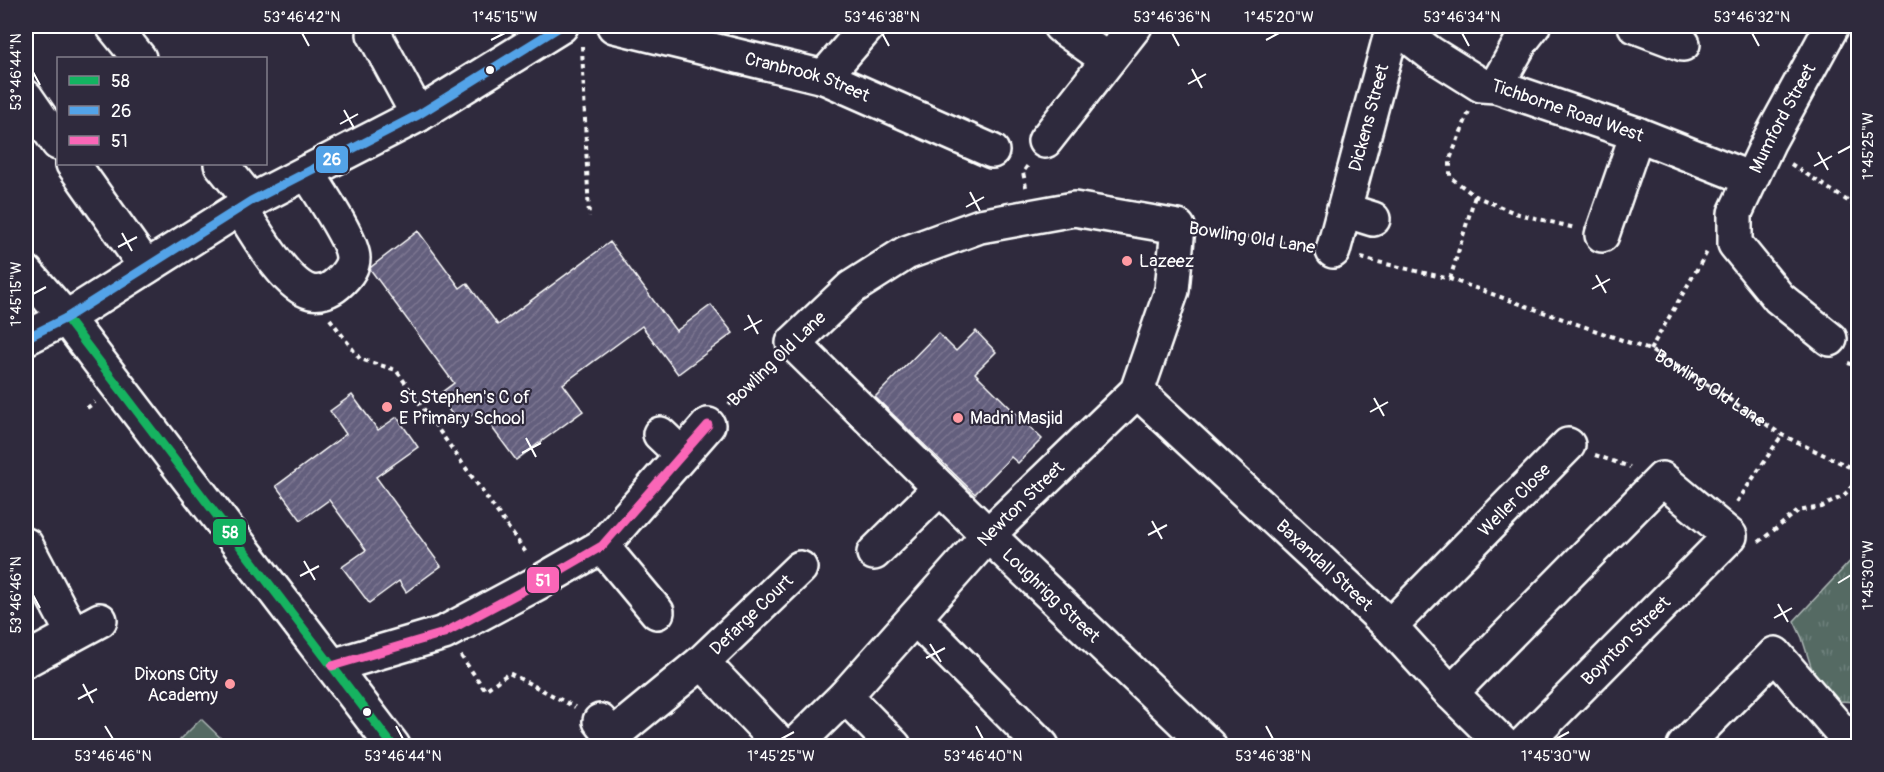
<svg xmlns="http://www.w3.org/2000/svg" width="1884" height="772" viewBox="0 0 1884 772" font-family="Pangolin,sans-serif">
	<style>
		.grass { fill: #546a64; stroke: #aab4b2; stroke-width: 1.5 }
		.park { fill: url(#park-tufts); stroke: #aab4b2; stroke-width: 1.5 }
		.building { fill: url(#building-hatch); stroke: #fff; stroke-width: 1.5 }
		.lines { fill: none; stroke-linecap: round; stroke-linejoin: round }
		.minor-casing { stroke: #fff; stroke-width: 38 }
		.path { stroke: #fff; stroke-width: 4; stroke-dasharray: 4.5 4.5; stroke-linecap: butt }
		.minor { stroke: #2f2a3d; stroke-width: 33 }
		.bus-1-casing { stroke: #2f2a3d; stroke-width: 14 }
		.bus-2-casing { stroke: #2f2a3d; stroke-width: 14 }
		.bus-3-casing { stroke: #2f2a3d; stroke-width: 14 }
		.bus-1 { stroke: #13b361; stroke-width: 9 }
		.bus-2 { stroke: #53a3e8; stroke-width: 9 }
		.bus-3 { stroke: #fa66b7; stroke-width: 9 }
		.ticks { fill: none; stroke: #fff; stroke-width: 2 }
		.bus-dot { fill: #fff; stroke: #2f2a3d; stroke-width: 2 }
		.poi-dot { fill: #ff9aa2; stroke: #2f2a3d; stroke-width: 2 }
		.labels { text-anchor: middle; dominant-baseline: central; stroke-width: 4.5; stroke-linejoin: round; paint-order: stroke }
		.street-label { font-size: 18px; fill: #fff; stroke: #2f2a3d }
		.poi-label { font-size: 18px; fill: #fff; stroke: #2f2a3d; text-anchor: start }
		.line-badge { stroke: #2f2a3d; stroke-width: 2 }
		.badge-label { font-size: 16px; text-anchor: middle; font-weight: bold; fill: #fff }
		.neatline { fill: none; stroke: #fff; stroke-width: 2 }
		.ticks-label { font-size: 15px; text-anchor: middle; fill: #fff }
	</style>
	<defs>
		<pattern id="park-tufts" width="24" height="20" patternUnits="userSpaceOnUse" patternTransform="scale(1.5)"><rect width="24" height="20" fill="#546a64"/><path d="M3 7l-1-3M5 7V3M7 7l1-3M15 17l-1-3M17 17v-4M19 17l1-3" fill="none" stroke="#6e807b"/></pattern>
		<pattern id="building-hatch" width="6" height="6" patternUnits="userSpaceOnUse" patternTransform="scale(1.5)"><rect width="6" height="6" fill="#645e7d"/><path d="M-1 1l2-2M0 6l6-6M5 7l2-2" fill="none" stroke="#7b7690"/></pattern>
	</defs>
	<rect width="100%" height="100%" fill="#2f2a3d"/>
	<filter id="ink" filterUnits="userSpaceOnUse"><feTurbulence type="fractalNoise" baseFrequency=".0167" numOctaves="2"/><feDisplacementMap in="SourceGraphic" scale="12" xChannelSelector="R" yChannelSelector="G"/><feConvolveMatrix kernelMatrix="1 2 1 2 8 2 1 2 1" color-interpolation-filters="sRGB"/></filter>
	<g filter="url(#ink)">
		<polygon class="grass" points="201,719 229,746 174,746"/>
		<polygon class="park" points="1858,553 1858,702 1838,701 1815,679 1802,638 1794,621"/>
		<g class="building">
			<polygon points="418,231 460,288 467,283 498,325 610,242 676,331 711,305 733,333 678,374 642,326 563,384 583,411 516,460 479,410 459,424 438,395 454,383 370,269 371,267"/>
			<polygon points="976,331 996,352 975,373 1042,439 1018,463 1011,457 975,494 875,397 938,333 956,351"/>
			<polygon points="352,395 378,430 397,417 418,447 376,477 441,566 406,592 399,581 369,603 342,567 366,550 329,500 301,520 276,486 346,434 330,411"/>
		</g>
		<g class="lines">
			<g class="minor-casing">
				<g id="minor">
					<polyline points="113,26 139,58"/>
					<path id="s2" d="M614,26L824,77L992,151"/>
					<polyline points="1060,26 1108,60"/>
					<path id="s3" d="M1395,26L1430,53L1481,85L1496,86L1637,134L1751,179"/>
					<polyline points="1635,26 1683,44"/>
					<polyline points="374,34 418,115"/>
					<polyline points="824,77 868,26"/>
					<polyline points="1496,86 1522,40 1533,26"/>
					<polyline points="26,97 58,143"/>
					<polyline points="1045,141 1135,26"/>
					<polyline points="73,164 146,267"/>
					<polyline points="221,164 251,201"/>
					<path d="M240,208C254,229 285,286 311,292C320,294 330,290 337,284C344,278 353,268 353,258C353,241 317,188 307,172"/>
					<polyline points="1344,210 1373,219"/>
					<polyline points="1602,235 1637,134"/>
					<path id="s4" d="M1333,251L1393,26"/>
					<polyline points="26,272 66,318 393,746"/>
					<polyline points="26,338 66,318 251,201 418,115 561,26"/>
					<path id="s5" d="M1830,339L1779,298L1735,244V213L1769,141L1832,26"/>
					<path id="s6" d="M1137,391L1390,626L1451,693L1505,746"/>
					<polyline points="660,434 681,454"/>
					<polyline points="26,545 73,634"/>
					<polyline points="602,546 657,612"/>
					<polyline points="874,553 940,488"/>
					<polyline points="915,618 1042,746"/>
					<path id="s7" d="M1390,626L1568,445"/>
					<polyline points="26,660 100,620"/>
					<polyline points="702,662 782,746"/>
					<polyline points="332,666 444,633 545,579 602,546 708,425"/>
					<polyline points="1451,693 1662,479 1730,536 1522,746"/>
					<polyline points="845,696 894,746"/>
					<path id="s8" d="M600,721L612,736L702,662L800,568"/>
					<path id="s9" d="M794,746L845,696L988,535L1137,391L1172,290L1178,227L1074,209L980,226L906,253L851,288L793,343L988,535L1209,746"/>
					<polyline points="1684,746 1775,654 1841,731"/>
				</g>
			</g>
			<g class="path">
				<polyline points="582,46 589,217"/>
				<polyline points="1469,112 1450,159 1450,177 1475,196 1515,213 1575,228"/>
				<polyline points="1791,164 1857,207 1858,221"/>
				<polyline points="1026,187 1023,172 1029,164"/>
				<polyline points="1208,231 1304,246"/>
				<path id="s1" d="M1361,258L1450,279L1650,350L1708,385L1782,435L1858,471"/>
				<polyline points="1450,279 1475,196"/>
				<polyline points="330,319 360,359 396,370 527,554"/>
				<polyline points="1650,350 1707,252"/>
				<polyline points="1848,363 1858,366"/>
				<polyline points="729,405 773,362"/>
				<polyline points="87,408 95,402"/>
				<polyline points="1595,455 1630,467"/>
				<polyline points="1737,502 1782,435"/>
				<polyline points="1759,542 1798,511 1822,507 1843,496 1858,481"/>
				<polyline points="461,656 485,690 509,673 575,707"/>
			</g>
			<use href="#minor" class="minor"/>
			<g class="bus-1-casing">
				<polyline id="bus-1" points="66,318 393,746"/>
			</g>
			<g class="bus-2-casing">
				<polyline id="bus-2" points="26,338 66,318 251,201 418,115 561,26"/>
			</g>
			<g class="bus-3-casing">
				<polyline id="bus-3" points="332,666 444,633 545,579 602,546 708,425"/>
			</g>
			<use href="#bus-1" class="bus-1"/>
			<use href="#bus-2" class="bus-2"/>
			<use href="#bus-3" class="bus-3"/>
		</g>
	</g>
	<path class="ticks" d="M302,33L309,46M882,33L889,46M1172,33L1179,46M1462,33L1469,46M1752,33L1759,46M491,40L505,33M1266,40L1279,33M1192,69L1202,88M33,72L40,85M1188,84L1206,74M344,110L354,128M340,124L358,114M1818,152L1828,170M1838,153L1851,146M1814,166L1832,156M970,192L980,211M966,207L984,197M122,233L132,251M118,247L137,237M1596,275L1606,293M1592,289L1610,279M33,294L46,287M748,315L758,334M744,330L762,320M1374,398L1384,416M1370,412L1388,402M526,438L536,457M522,453L541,443M1152,521L1162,539M1148,535L1167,525M304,561L315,580M300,576L319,566M1838,583L1851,575M33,595L40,608M1778,604L1788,622M1774,618L1792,608M930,644L941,662M926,658L945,648M83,684L93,703M78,699L97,689M105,726L113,739M396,726L403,739M976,726L983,739M1266,726L1273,739M781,739L794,732M1556,739L1569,732"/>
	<g class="bus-dot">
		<circle cx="490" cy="70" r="5"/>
		<circle cx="367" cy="712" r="5"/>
	</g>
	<g class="poi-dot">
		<circle cx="1127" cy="261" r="6"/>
		<circle cx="387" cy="407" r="6"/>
		<circle cx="958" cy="418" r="6"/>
		<circle cx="230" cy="684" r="6"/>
	</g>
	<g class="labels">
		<g class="street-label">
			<text stroke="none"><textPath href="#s2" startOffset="200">Cranbrook Street</textPath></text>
			<text stroke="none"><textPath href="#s3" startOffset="195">Tichborne Road West</textPath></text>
			<text stroke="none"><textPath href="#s4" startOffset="138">Dickens Street</textPath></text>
			<text stroke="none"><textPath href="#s5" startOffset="272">Mumford Street</textPath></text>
			<text transform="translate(1252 238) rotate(9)">Bowling Old Lane</text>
			<text transform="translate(777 359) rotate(-44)">Bowling Old Lane</text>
			<text stroke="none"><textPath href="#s1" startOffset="375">Bowling Old Lane</textPath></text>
			<text stroke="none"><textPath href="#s7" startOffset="177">Weller Close</textPath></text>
			<text stroke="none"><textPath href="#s9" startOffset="332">Newton Street</textPath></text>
			<text stroke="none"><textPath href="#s6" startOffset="256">Baxandall Street</textPath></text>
			<text stroke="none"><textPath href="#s9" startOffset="1450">Loughrigg Street</textPath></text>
			<text stroke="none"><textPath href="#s8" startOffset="204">Defarge Court</textPath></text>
			<text transform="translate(1626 641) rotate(-45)">Boynton Street</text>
		</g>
		<g class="poi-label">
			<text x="1139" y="261">Lazeez</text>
			<text x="399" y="397">St Stephen's C of<tspan x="399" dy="21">E Primary School</tspan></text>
			<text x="970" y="418">Madni Masjid</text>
			<text x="218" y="674" text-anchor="end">Dixons City<tspan x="218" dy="21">Academy</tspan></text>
		</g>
	</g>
	<g class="line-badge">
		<rect x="315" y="145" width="34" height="29" rx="6" fill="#53a3e8"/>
		<rect x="212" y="518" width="35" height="28" rx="6" fill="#13b361"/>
		<rect x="526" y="566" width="34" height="28" rx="6" fill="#fa66b7"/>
	</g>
	<g class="badge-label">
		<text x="332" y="165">26</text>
		<text x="230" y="538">58</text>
		<text x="543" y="586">51</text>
	</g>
	<rect width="1884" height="772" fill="none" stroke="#2f2a3d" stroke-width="66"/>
	<rect x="57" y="57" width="210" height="108" fill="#2f2a3d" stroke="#827f8b" stroke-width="1.5"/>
	<rect x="69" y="76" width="30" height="9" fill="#13b361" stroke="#827f8b" stroke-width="1.5"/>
	<text x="111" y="87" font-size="18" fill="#ffffff">58</text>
	<rect x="69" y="106" width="30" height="9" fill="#53a3e8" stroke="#827f8b" stroke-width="1.5"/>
	<text x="111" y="117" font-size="18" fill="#ffffff">26</text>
	<rect x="69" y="136" width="30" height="9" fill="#fa66b7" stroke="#827f8b" stroke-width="1.5"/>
	<text x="111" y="147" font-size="18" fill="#ffffff">51</text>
	<rect x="33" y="33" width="1818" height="706" class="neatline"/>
	<g class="ticks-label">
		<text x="302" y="22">53°46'42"N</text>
		<text x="505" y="22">1°45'15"W</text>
		<text x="882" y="22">53°46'38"N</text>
		<text x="1172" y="22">53°46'36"N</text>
		<text x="1279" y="22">1°45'20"W</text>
		<text x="1462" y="22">53°46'34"N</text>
		<text x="1752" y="22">53°46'32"N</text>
		<text transform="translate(16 72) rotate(-90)" y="5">53°46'44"N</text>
		<text transform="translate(1868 146) rotate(-90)" y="5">1°45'25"W</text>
		<text transform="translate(16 294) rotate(-90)" y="5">1°45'15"W</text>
		<text transform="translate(1868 575) rotate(-90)" y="5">1°45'30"W</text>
		<text transform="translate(16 595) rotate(-90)" y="5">53°46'46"N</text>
		<text x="113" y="761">53°46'46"N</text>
		<text x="403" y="761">53°46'44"N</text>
		<text x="781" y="761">1°45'25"W</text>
		<text x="983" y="761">53°46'40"N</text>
		<text x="1273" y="761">53°46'38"N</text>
		<text x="1556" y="761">1°45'30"W</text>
	</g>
</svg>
